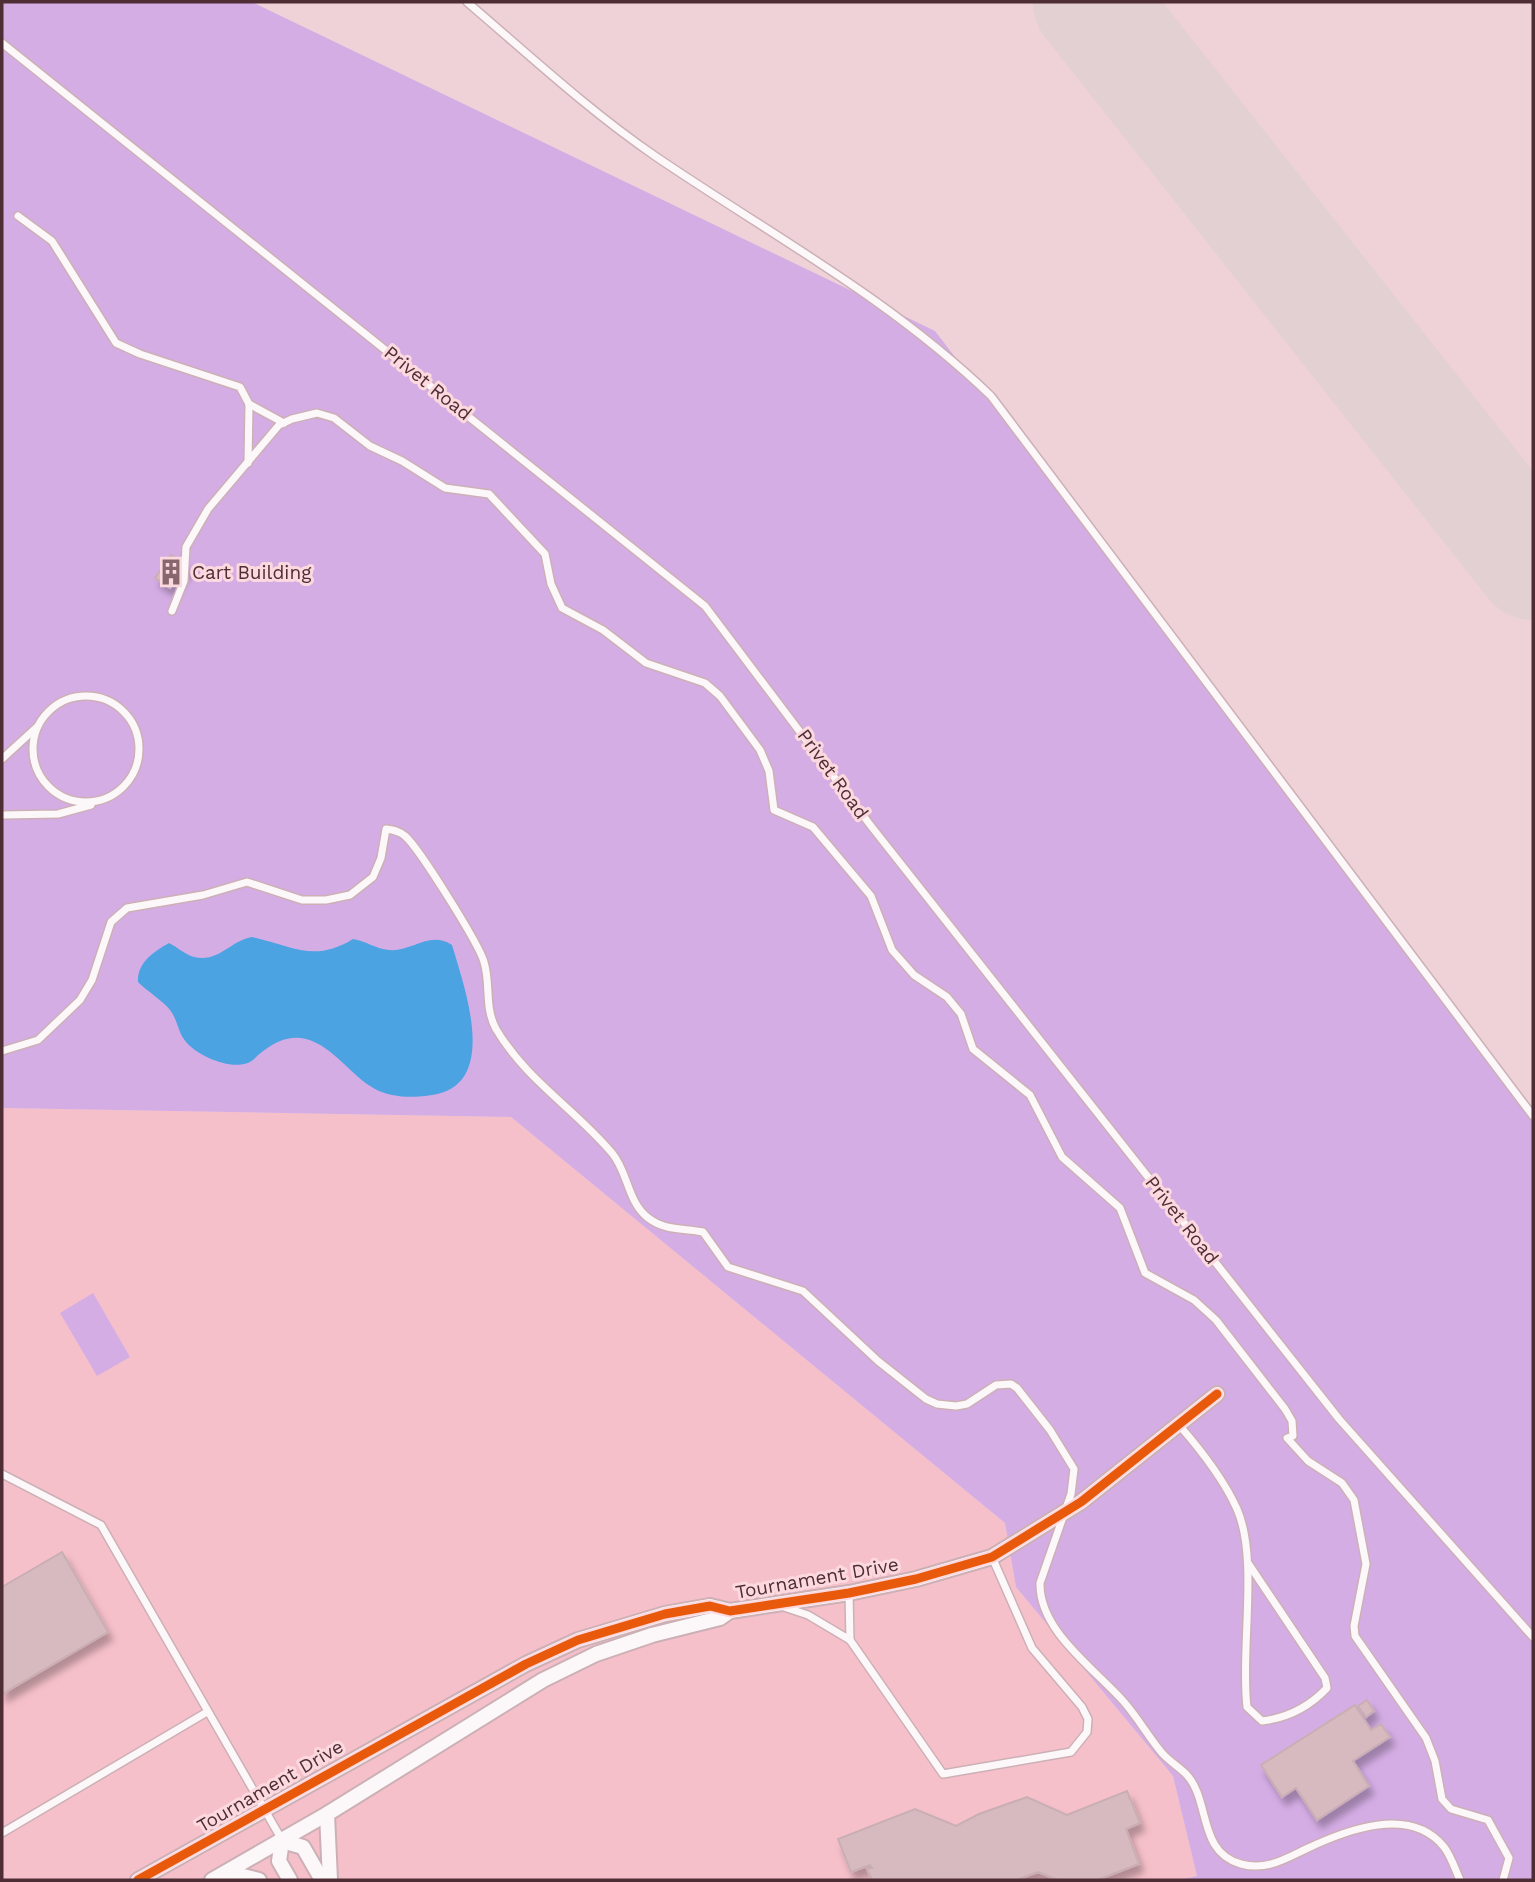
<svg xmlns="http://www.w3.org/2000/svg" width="1535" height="1882" viewBox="0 0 1535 1882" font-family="'Work Sans',sans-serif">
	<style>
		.built { fill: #f6c0ca }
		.green { fill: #d5ade5 }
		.water { fill: #4ca3e1 }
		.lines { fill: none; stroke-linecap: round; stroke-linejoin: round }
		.runway { stroke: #e2d0d2; stroke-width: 114 }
		.building { fill: #d7bac0; stroke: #c9aeb3; stroke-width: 2; filter: url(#shadow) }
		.service-casing { stroke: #ccb0b6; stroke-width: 10 }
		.minor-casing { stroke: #ccb0b6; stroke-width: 18 }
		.service { stroke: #fcf8f9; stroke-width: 7 }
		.minor { stroke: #fcf8f9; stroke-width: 14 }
		.cycleway-casing { stroke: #fcd9df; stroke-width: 13 }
		.cycleway { stroke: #e8590c; stroke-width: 9 }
		.labels { text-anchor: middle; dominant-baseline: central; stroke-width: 6; stroke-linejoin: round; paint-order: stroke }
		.street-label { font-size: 19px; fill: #4e2d34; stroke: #fcd9df }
		.poi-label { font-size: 19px; fill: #4e2d34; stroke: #fcd9df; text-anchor: start }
	</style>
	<defs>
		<filter id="shadow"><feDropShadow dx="4.5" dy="8" stdDeviation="3.5" flood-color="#0004"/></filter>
	</defs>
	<rect width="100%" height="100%" fill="#eed2d7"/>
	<polygon class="built" points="2,1108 511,1117 1005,1523 1016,1587 1173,1776 1197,1876 1179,1880 2,1880"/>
	<g class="green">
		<polygon points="2,2 252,2 935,331 1533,1110 1533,1880 1179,1880 1197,1876 1173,1776 1016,1587 1005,1523 511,1117 2,1108"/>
		<polygon points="93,1293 130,1357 97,1376 60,1313"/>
	</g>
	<path class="water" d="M252,937C293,946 314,963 353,939C366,941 376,949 389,950C412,952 430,930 452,945C465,989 500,1085 432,1095C415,1098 391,1098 375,1089C351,1076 333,1046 306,1039C285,1034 268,1046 254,1059C238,1074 199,1057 187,1043C178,1034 178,1020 170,1010C162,1000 148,992 138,982C137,963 153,952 169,943C177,947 186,955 194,957C219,963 231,940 252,937Z"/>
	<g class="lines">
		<polyline class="runway" points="1090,2 1533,563"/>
	</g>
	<g class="building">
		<polygon points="171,555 187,566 170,588 155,578"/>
		<polygon points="62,1552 108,1632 2,1694 2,1587"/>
		<polygon points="1367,1700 1374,1711 1366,1717 1358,1706"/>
		<polygon points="1355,1705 1371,1730 1381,1724 1390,1737 1353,1761 1369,1786 1317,1820 1296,1788 1282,1797 1261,1765"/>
		<polygon points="1127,1791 1140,1823 1126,1829 1139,1864 1097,1880 1058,1880 1038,1872 1016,1880 872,1880 867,1869 872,1868 870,1865 851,1872 838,1839 915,1809 956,1826 979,1814 1027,1797 1067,1815"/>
	</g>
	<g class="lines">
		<g class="service-casing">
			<g id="service">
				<path d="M467,2C528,54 588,110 655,156C771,235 888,297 991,396L1533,1116"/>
				<polyline points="2,43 705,606 871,826 1339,1419 1533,1637"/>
				<polyline points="18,216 52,241 116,343 140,354 240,387 249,404 248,463"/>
				<polyline points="249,404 284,423"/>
				<polyline points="172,611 184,581 186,547 208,509 279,425 292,419 317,413 334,418 370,446 402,461 445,488 489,494 545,554 551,584 562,608 603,630 646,663 705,683 720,696 760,750 769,771 774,810 813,827 871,896 892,950 914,975 947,997 961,1014 973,1049 1030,1095 1062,1157 1120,1208 1145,1273 1194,1300 1216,1320 1285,1409 1292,1421 1293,1436 1287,1438 1308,1461 1342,1483 1354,1500 1366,1564 1354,1626 1355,1636 1426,1738 1435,1761 1442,1799 1451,1809 1488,1820 1509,1858 1503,1880"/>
				<circle cx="86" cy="749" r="53"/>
				<polyline points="2,759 38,726"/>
				<polyline points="2,815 58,814 91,805"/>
				<path d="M2,1051L38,1040L80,1000L92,980L111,922L127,908L203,895L247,882L302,900H326L350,895L373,877L381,858L386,829C393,830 400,831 405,836C419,848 479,944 484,962C491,985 484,1007 496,1029C526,1080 575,1109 612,1153C628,1172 627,1200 647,1217C664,1231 683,1228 703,1232L728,1267L803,1291L878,1361L926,1399L937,1404L956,1406L967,1404L996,1385L1011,1384L1017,1388L1050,1430L1074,1469L1071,1494L1040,1583C1039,1631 1095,1669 1124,1702C1138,1718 1148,1736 1162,1753C1169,1761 1178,1766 1186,1774C1211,1800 1197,1852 1241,1864C1266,1871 1285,1859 1306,1849C1346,1830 1410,1805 1444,1847C1451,1856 1455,1869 1460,1880"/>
				<path d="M1179,1425C1200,1449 1224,1480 1237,1509C1259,1559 1240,1650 1247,1707L1262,1721C1287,1718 1310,1706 1327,1688L1325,1678L1248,1563"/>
				<polyline points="2,1474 101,1525 282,1840"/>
				<polyline points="849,1593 850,1640"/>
				<polyline points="784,1607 808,1615 850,1640 943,1774 1071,1752 1087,1732 1088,1719 1082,1707 1032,1648 992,1557"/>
				<polyline points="2,1833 207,1712"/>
			</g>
		</g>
		<g class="minor-casing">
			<g id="minor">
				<polyline points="327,1814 330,1880"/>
				<polyline points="282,1841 303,1847 322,1880"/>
				<polyline points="282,1841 279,1861 290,1880"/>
				<polyline points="227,1872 259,1880"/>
				<polyline points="138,1880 526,1664 578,1640 665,1614 710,1606 730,1611 849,1593 916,1579 992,1557 1081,1502 1217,1394"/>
				<polyline points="212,1880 327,1814 543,1680 596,1654 652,1635 720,1618 730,1611"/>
			</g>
		</g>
		<use href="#service" class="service"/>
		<use href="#minor" class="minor"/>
		<g class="cycleway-casing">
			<polyline id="cycleway" points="138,1880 526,1664 578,1640 665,1614 710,1606 730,1611 849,1593 916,1579 992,1557 1081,1502 1217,1394"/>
		</g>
		<use href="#cycleway" class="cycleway"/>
	</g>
	<defs>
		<g id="building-bare" transform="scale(2.1)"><path d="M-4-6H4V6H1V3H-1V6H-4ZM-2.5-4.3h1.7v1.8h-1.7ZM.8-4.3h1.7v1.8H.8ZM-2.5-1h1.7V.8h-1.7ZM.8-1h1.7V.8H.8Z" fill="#86676d" stroke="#fcd9df" stroke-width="2.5" paint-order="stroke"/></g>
	</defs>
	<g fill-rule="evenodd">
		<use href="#building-bare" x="171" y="572"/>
	</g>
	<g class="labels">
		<g class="street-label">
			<text transform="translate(428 383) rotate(39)">Privet Road</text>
			<text transform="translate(833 774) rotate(54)">Privet Road</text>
			<text transform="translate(1182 1220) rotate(52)">Privet Road</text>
			<text transform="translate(817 1578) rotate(-10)">Tournament Drive</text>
			<text transform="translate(270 1786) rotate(-30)">Tournament Drive</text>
		</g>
		<g class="poi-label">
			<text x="192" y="572">Cart Building</text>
		</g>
	</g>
	<rect width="1535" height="1882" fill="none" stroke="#4e2d34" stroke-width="7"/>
</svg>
